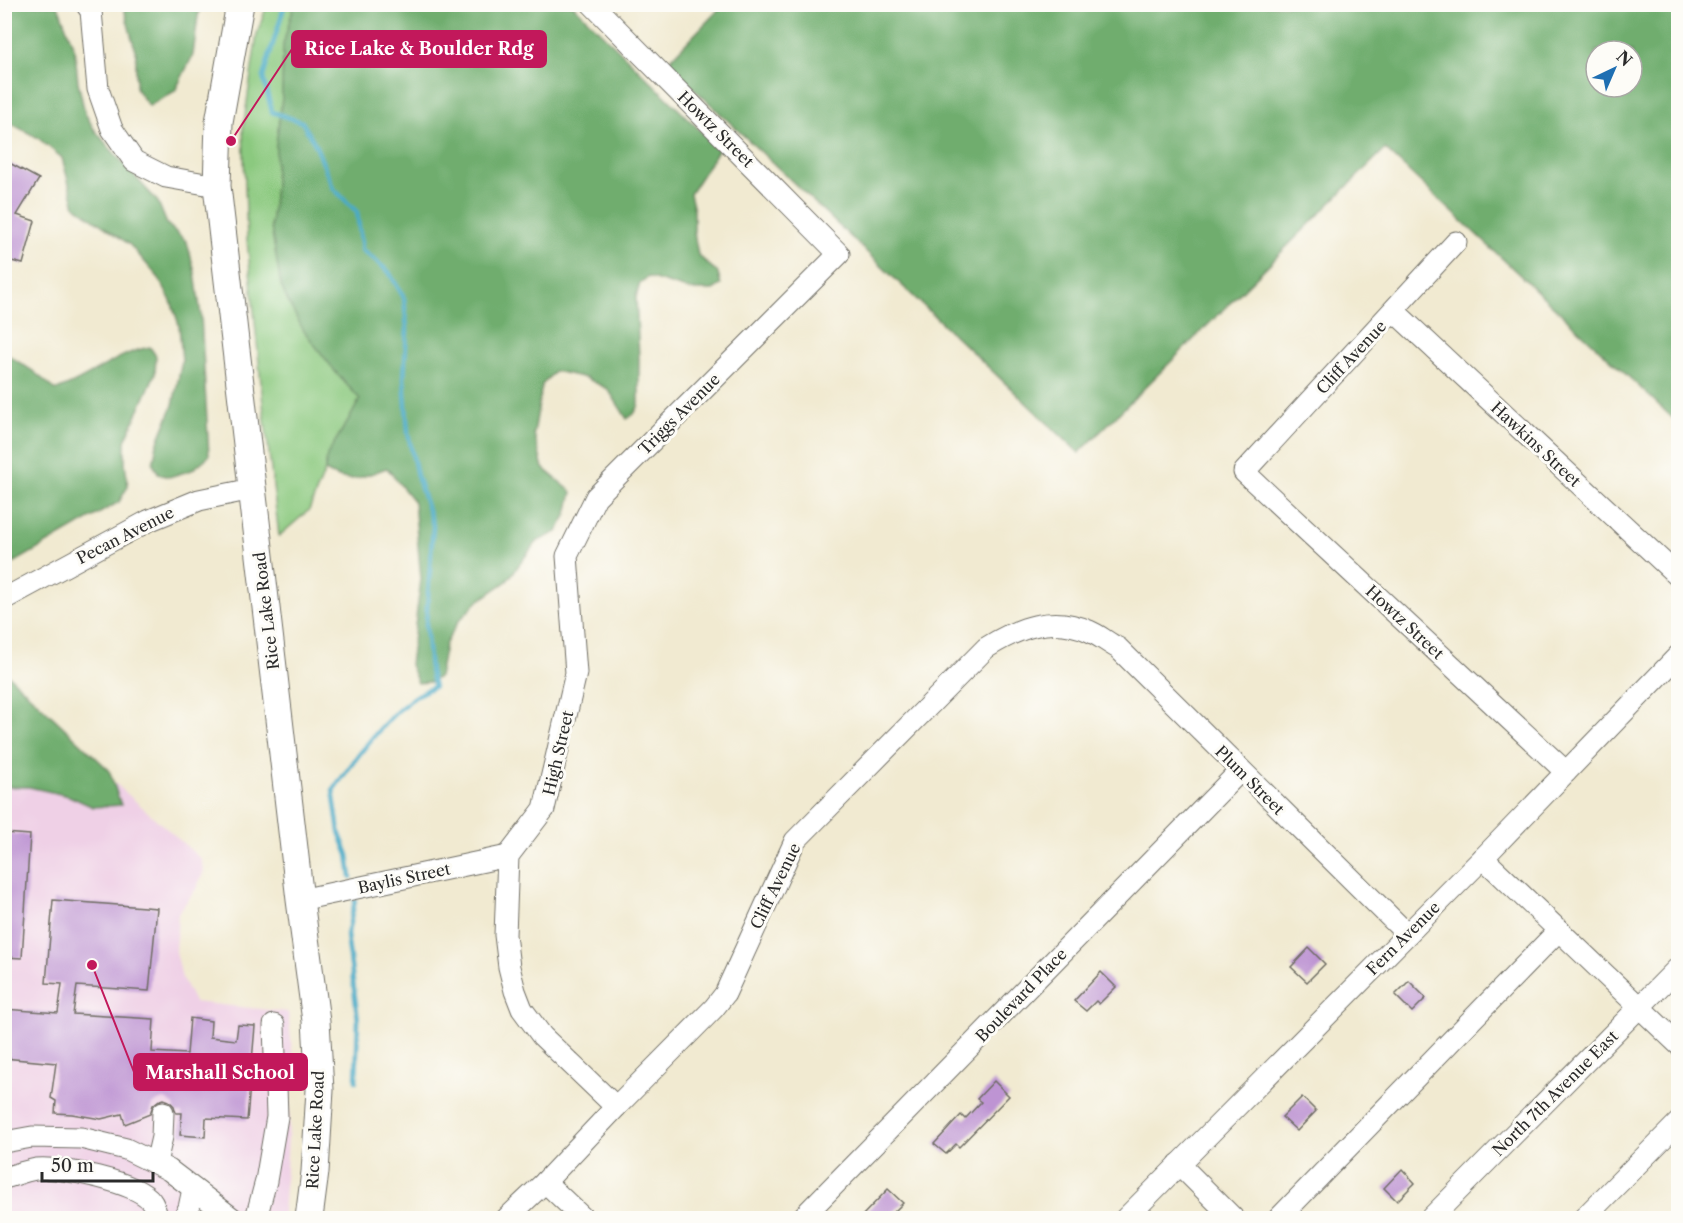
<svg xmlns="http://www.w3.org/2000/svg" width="1683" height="1223" viewBox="0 0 1683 1223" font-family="'Libre Caslon Text',serif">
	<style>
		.built { fill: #efd0e6 }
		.green { fill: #8bc97f; stroke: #5b7a55; stroke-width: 1.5 }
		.forest { fill: #70ad6e; stroke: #4e6c4c; stroke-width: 1.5; fill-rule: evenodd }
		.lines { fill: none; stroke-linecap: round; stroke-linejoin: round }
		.stream { stroke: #48abc7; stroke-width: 4.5 }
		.building { fill: #be94d3 }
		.minor-casing { stroke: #706e65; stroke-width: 23 }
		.major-casing { stroke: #706e65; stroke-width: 29 }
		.minor { stroke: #fff; stroke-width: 21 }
		.major { stroke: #fff; stroke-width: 27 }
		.labels { text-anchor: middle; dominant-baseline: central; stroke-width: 6; stroke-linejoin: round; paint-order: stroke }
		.street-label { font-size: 16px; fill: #2b2b2b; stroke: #fdfcf7 }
		.leader { fill: none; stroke: #c2185b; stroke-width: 2 }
		.callout-dot { fill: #c2185b; stroke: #fdfcf7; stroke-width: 2 }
		.callout { fill: #c2185b; stroke: #c2185b; stroke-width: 2 }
		.callout-label { font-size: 18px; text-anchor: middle; font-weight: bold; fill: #fff }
	</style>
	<rect width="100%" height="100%" fill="#fdfcf7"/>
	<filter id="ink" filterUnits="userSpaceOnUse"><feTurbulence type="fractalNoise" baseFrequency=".0167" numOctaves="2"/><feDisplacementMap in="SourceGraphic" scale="12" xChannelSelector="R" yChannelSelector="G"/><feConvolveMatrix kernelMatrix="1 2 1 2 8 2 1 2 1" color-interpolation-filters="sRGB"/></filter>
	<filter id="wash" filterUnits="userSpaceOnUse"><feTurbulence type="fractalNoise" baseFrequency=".008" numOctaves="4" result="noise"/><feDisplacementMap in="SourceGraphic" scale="24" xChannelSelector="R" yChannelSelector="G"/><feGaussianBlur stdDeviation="1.35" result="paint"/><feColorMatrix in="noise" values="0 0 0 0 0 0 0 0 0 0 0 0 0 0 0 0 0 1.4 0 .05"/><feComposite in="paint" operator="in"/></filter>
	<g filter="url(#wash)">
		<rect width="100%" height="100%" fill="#f1ead1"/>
		<polygon class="built" points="4,685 201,859 204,871 196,889 178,913 176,951 182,978 194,1002 288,1012 294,1068 291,1091 283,1218 5,1218"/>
		<polygon class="green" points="267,5 294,5 283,45 282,98 276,145 275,186 271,227 281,285 288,302 338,375 360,399 352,414 327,455 325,471 309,510 279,536 263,404 247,240 243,129 257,34"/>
		<g class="forest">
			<polygon points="5,5 58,5 75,51 78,82 85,113 94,129 107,145 158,202 167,224 187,242 195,273 201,315 209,456 192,470 169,477 159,474 153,464 157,444 173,405 182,361 179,325 171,301 158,277 130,245 75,206 62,158 38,138 14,125 5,125"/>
			<polygon points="123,5 202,5 198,16 193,55 175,91 149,106 136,89 136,53"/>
			<path d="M294,5H573L719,149L690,194L694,210V233L698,255L718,273L721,285L713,290H690L648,277L640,283L636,297L639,358V405L634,414L627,419L608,389L586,378L555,371L542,385L534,434L543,468L572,492L567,514L557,532L536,542L507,581L477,602L458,622L445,645L439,677L430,682L418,683L410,665L421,579L414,502L387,468C359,477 353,486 325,471L327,455L352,414L360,399L338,375L304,331L288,302L281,285L271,227L275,186L276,145L282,98L283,45Z"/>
			<path d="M723,5H1678V423L1385,149L1079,453L667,63ZM1596,51H1632V87H1596Z"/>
			<path d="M150,347L156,356L155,374L125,441V463L128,486L119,502L5,568V353L33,371L56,390C89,379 116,353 150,347Z"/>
			<polygon points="4,671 109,770 121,805 93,807 69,796 29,787 5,787"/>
		</g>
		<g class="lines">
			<g class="stream">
				<path d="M285,4L263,77L272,112L302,122L315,144L333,188L357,212L362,250L389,272L404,298L407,329L404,378L408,433L417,476L433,525L426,624L430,671L434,687C395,701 357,757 333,790L339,832L348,855L351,877"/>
				<polyline points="355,901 347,935 358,1020 356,1081"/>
			</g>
		</g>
		<g id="blocks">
			<g class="building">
				<polygon points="4,160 39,179 17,215 35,221 23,264 4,259"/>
				<polygon points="4,833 30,835 22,958 4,957"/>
				<polygon points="53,900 157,908 149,991 77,986 73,1014 154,1019 152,1052 187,1054 190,1018 211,1021 210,1037 236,1040 238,1025 255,1026 247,1120 206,1118 205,1137 180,1135 182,1113 176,1113 174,1106 169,1101 164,1099 158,1101 153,1105 150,1114 125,1124 122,1114 101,1119 72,1114 55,1113 56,1101 51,1098 56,1063 4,1058 4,1009 58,1013 62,984 46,983"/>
				<polygon points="1309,948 1325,964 1307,982 1291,967"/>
				<polygon points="1101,972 1116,987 1099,1004 1096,1001 1086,1011 1074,1001"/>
				<polygon points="1409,981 1426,998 1412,1012 1395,995"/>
				<polygon points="994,1081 1009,1096 959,1147 956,1144 946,1154 934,1144 961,1115 965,1119 981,1102 977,1099"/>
				<polygon points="1302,1097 1316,1111 1297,1131 1282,1117"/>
				<polygon points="1402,1169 1415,1183 1397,1201 1384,1188"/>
				<polygon points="888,1189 903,1203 888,1218 860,1218"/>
			</g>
		</g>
	</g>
	<g filter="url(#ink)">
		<use href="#blocks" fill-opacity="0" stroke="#706e65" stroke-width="1.5"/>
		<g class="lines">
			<g class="minor-casing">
				<g id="minor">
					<polyline points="86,4 91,11 98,89 112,129 134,161 166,177 217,186"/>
					<polyline points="592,4 839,254 596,497 567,556 576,673 544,809 508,856 505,935 509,967 515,991 522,1009 542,1036 616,1107"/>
					<polyline points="1456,242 1244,472 1566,772"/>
					<polyline points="1394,311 1678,576"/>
					<polyline points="4,599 148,521 199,500 252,489"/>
					<polyline points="1483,858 1678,1044"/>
					<polyline points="300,900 508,856"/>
					<polyline points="4,1142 32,1137 81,1138 126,1149 169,1170 232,1218"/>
					<polyline points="156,1163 162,1137 163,1112"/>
					<polyline points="1179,1164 1233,1218"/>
					<path d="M4,1178C15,1175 25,1171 36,1169C60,1166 137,1182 151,1201C155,1206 156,1213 157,1218"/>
					<polyline points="545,1182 583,1218"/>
					<polyline points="184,1218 189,1208 193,1189"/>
					<polyline points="256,1218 266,1181 277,1117 274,1025"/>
					<path d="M507,1218L545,1182L616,1107L714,1008L725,994L795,841L986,648C1018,628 1052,614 1089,631C1099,635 1108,643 1118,648L1407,934"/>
					<polyline points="802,1218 1240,771"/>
					<polyline points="1126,1218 1483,858 1678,656"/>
					<polyline points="1279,1218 1559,930"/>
					<polyline points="1431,1218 1678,968"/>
					<polyline points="1584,1218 1678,1123"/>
				</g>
			</g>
			<g class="major-casing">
				<polyline id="major" points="240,4 219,122 217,186 300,900 316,1021 320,1090 315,1172 309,1218"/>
			</g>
			<use href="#minor" class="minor"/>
			<use href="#major" class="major"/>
		</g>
	</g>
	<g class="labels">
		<g class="street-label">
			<text transform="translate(716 129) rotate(45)">Howtz Street</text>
			<text transform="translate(1351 357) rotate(-47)">Cliff Avenue</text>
			<text transform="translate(679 414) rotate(-45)">Triggs Avenue</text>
			<text transform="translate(1536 444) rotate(43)">Hawkins Street</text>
			<text transform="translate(125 535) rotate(-27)">Pecan Avenue</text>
			<text transform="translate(266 611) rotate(-97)">Rice Lake Road</text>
			<text transform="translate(1405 622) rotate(43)">Howtz Street</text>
			<text transform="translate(558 753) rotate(-77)">High Street</text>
			<text transform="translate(1250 780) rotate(45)">Plum Street</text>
			<text transform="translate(404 878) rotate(-12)">Baylis Street</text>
			<text transform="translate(775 886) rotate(-64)">Cliff Avenue</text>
			<text transform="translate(1403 938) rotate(-45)">Fern Avenue</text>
			<text transform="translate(1021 995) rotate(-46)">Boulevard Place</text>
			<text transform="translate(1555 1093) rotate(-45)">North 7th Avenue East</text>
			<text transform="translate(315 1130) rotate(-87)">Rice Lake Road</text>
		</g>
	</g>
	<path class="leader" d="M231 141L292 49M92 965L134 1072"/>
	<g class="callout-dot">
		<circle cx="231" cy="141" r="6"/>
		<circle cx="92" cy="965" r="6"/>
	</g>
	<g class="callout">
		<rect x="292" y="31" width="254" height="36" rx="6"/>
		<rect x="134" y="1054" width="173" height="36" rx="6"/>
	</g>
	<g class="callout-label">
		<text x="419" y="55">Rice Lake &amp; Boulder Rdg</text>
		<text x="220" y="1079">Marshall School</text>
	</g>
	<rect width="1683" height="1223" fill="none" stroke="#fdfcf7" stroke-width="24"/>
	<g transform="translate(1614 69) rotate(44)"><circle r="28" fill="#fdfcf7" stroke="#a9a8a5" stroke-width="1.5"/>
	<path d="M0-4.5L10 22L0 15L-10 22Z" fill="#1f6fb2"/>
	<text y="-9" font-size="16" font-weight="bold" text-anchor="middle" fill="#2b2b2b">N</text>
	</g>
	<path d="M42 1172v9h111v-9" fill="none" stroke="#2b2b2b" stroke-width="3"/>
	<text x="51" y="1172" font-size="18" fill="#2b2b2b" stroke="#fdfcf7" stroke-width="4.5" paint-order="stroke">50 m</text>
</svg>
